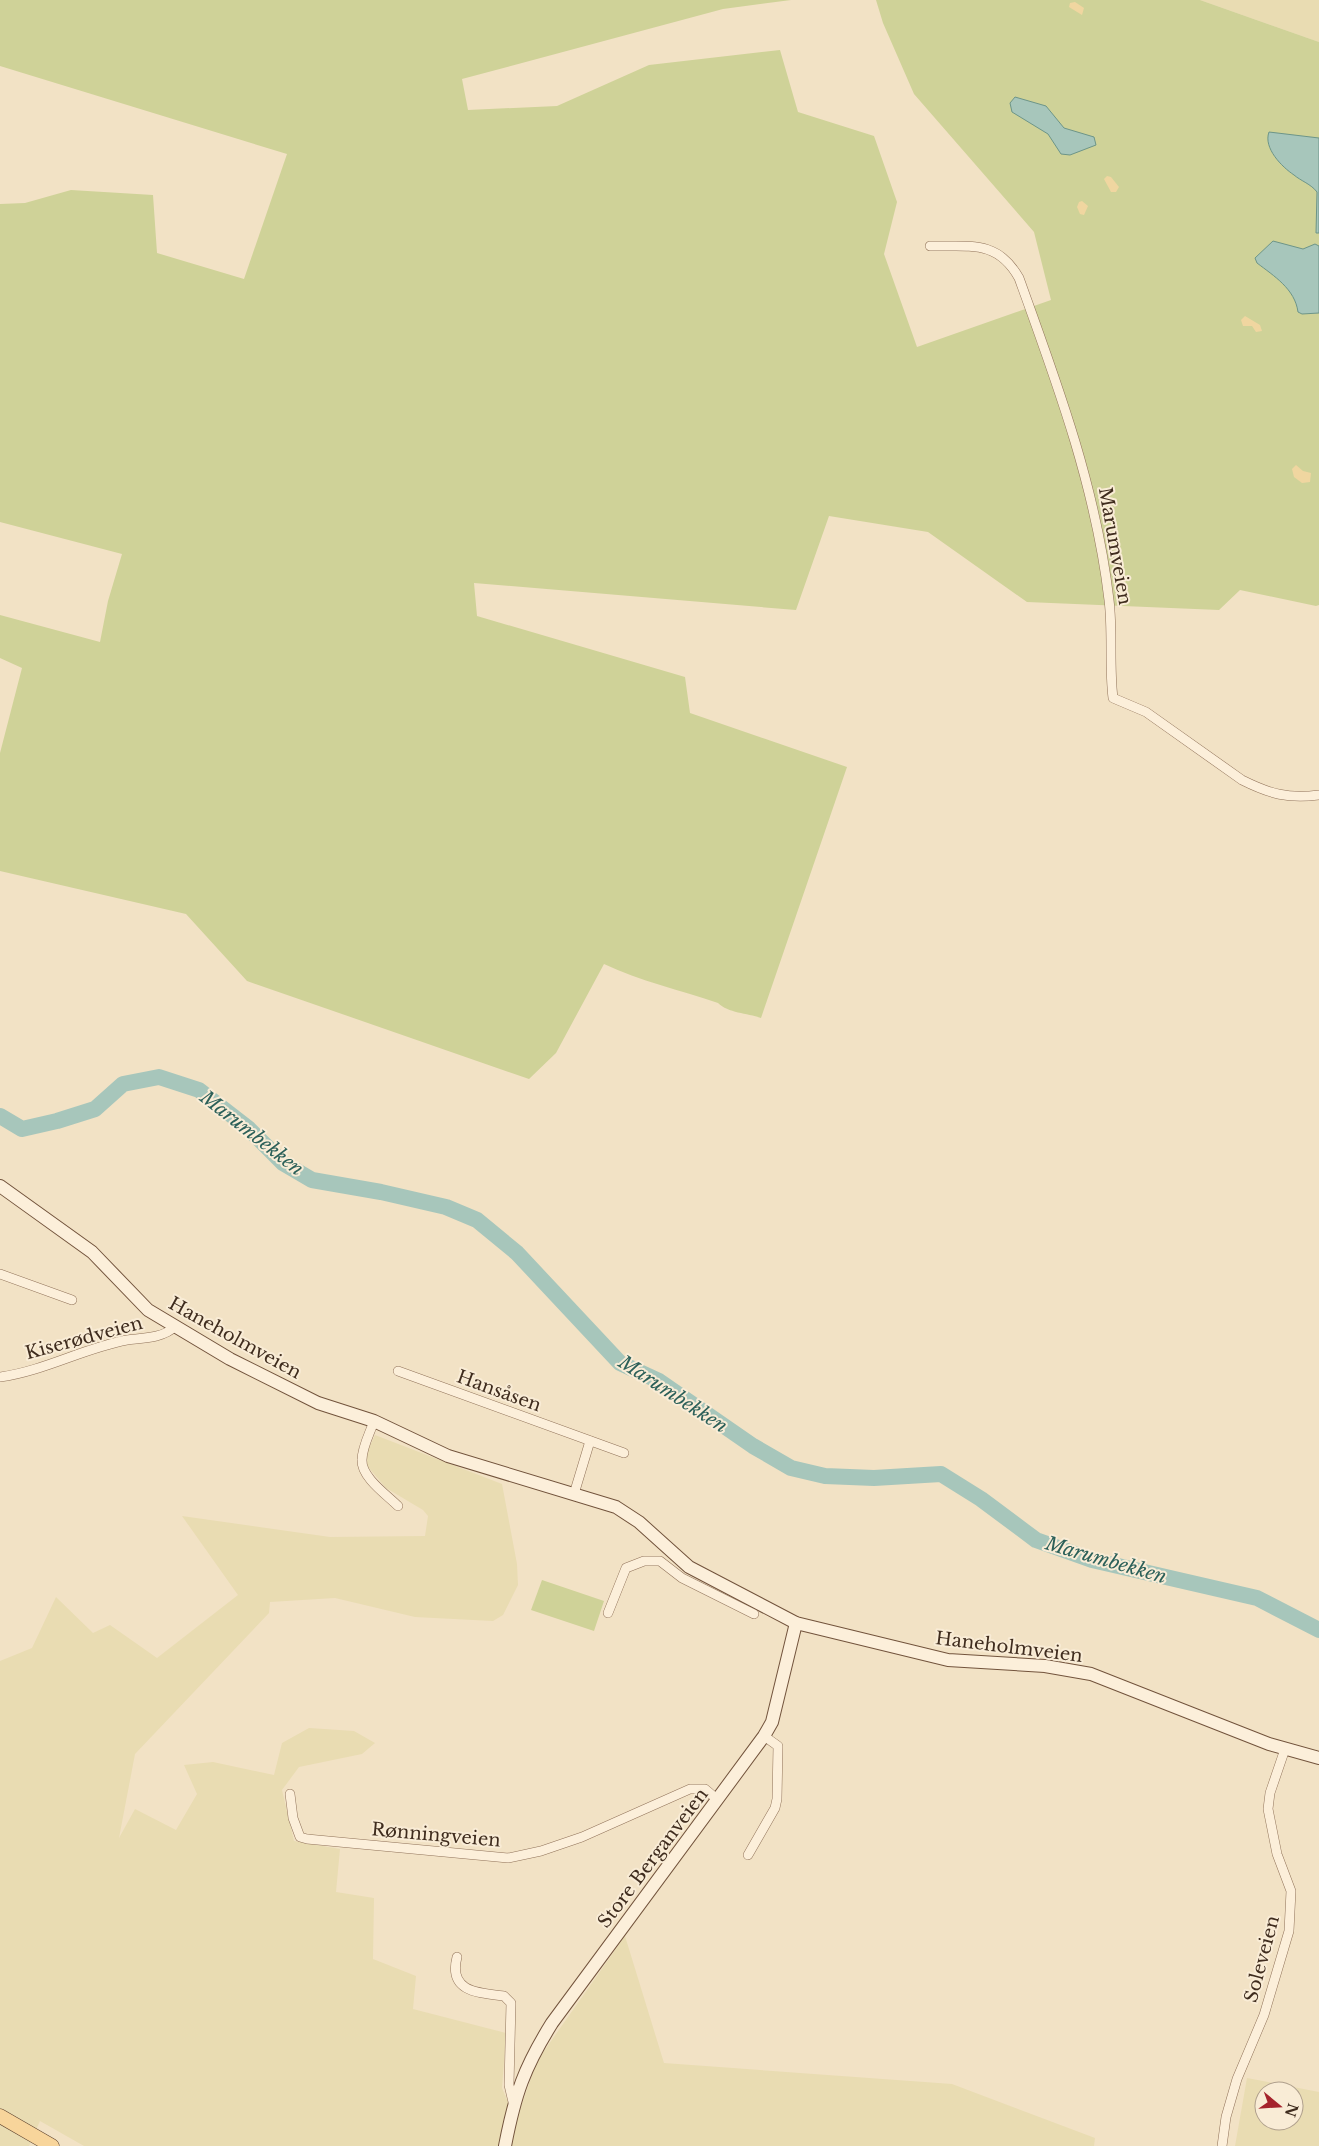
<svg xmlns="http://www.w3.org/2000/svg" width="1319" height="2146" viewBox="0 0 1319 2146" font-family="'Libre Baskerville',serif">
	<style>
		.farmland { fill: #e9dcb2; fill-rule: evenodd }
		.green { fill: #cfd298 }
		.sand { fill: #f0d6a0 }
		.water { fill: #a7c6bb; stroke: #6d9588 }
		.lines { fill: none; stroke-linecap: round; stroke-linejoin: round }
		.river { stroke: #a7c6bb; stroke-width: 16 }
		.street-casing { stroke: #907259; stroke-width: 10 }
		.secondary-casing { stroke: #72533c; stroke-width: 14 }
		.primary-casing { stroke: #5d412d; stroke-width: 15 }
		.street { stroke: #fcefda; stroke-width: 9 }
		.secondary { stroke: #fcefda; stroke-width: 12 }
		.primary { stroke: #f8d59b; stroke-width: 14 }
		.labels { text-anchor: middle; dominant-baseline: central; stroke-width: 4; stroke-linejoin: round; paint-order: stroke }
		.street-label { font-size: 18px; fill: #3f2c1e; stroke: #f9ecd6 }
		.water-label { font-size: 19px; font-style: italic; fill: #2c6059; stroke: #f9ecd6 }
	</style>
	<rect width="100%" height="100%" fill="#f2e2c5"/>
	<g class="farmland">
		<polygon points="1200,0 1319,0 1319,42"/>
		<polygon points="375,1435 502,1484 517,1564 518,1585 503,1615 493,1621 415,1617 335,1598 270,1602 269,1613 135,1754 119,1838 135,1809 176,1830 197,1794 184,1765 213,1762 274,1775 282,1743 309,1728 354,1731 375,1743 362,1754 299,1767 282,1790 294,1841 340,1849 336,1892 374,1898 373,1959 416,1976 413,2009 506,2033 502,2088 516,2121 537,2061 625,1936 664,2063 952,2084 1095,2138 1094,2146 84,2146 40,2121 29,2146 0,2146 0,1661 32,1648 56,1597 93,1633 110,1625 157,1658 238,1595 182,1516 330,1537 425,1536 428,1516 423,1510 386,1488 363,1461"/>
		<path d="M1247,2078L1319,2092V2146H1235ZM1264,2091H1294V2121H1264Z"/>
	</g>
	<g class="green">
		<path d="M0,0H791L723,9L462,79L468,110L557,106L649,65L780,50L798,112L874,136L897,202L884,254L917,347L1051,300L1034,232L914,94L883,23L876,0H1200L1319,42V605L1316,606L1240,590L1219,610L1027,602L928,532L829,516L796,610L474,583L477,616L685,677L690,713L847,767L761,1018C747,1013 728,1013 718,1003C680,990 640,981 604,964L556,1053L529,1079L247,981L186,914L0,871V753L22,668L0,658V615L100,642L108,601L122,554L0,522V204L25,203L71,190L153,195L157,253L244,279L287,154L0,66Z"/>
		<polygon points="542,1580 604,1601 594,1631 531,1610"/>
	</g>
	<g class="sand">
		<polygon points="1075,2 1084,8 1082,15 1069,7 1070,3"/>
		<polygon points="1107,176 1111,177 1119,187 1116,192 1111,192 1104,179"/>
		<polygon points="1082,201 1088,206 1084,215 1080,214 1077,207 1079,202"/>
		<polygon points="1245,316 1260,325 1262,331 1256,332 1252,326 1243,326 1241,320"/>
		<polygon points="1296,465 1303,471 1311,473 1310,482 1302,483 1294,477 1292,469"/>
	</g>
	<g class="water">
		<polygon points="1015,97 1046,106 1064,128 1094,137 1096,145 1070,155 1061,154 1048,134 1012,112 1010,103"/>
		<path d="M1269,132L1319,138V233H1316L1317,192C1311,184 1301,181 1294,175C1282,167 1263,148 1269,132Z"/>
		<path d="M1273,241L1303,249L1315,244L1319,246V313L1302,314L1298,312C1295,289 1274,276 1257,263L1255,258Z"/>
	</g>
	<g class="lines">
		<polyline class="river" points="0,1116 22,1129 57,1121 95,1109 123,1084 159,1077 199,1090 248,1128 283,1163 312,1180 381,1192 446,1207 477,1220 517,1253 620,1363 659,1381 753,1446 791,1468 825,1476 874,1478 941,1474 981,1499 1036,1540 1092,1560 1257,1598 1319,1630"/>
		<g class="street-casing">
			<g id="street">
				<path d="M930,246C969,247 997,239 1019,278C1057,383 1096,488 1109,600C1113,632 1109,666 1113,698L1146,712L1242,780C1270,794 1288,799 1319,795"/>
				<polyline points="0,1274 72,1300"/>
				<polyline points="398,1371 624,1453"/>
				<path d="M0,1377C44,1371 84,1348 127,1340C141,1338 164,1338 174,1327"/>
				<path d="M374,1421C370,1433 362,1447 362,1460C361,1477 387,1495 398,1506"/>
				<polyline points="574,1494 590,1441"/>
				<polyline points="608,1613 626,1568 644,1561 660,1561 682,1578 754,1614"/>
				<polyline points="290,1794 293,1818 300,1837 307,1839 508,1858 541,1851 582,1837 690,1789 705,1789 718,1800"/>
				<polyline points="748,1855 775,1808 777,1799 778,1746 764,1736"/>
				<path d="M457,1957C448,1992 478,1993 504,1996L511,2003L509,2085L513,2102"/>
				<polyline points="1222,2146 1226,2117 1237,2079 1264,2015 1289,1931 1291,1891 1277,1854 1268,1809 1270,1793 1285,1749"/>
			</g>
		</g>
		<g class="secondary-casing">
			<g id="secondary">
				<polyline points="0,1186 92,1252 148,1310 230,1359 318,1403 374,1421 448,1456 616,1507 639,1522 689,1567 796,1623 948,1660 1045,1666 1091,1674 1269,1744 1319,1758"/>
				<path d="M505,2146C515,2094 524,2068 552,2023L764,1736L772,1722L796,1623"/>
			</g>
		</g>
		<g class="primary-casing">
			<polyline id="primary" points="0,2116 52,2146"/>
		</g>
		<use href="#street" class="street"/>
		<use href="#secondary" class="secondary"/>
		<use href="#primary" class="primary"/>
	</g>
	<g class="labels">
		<g class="street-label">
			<text transform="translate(1115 546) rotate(80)">Marumveien</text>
			<text transform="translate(84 1338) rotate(-15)">Kiserødveien</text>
			<text transform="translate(235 1338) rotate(29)">Haneholmveien</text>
			<text transform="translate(499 1391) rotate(20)">Hansåsen</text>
			<text transform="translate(1009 1647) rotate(7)">Haneholmveien</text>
			<text transform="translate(436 1835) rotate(5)">Rønningveien</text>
			<text transform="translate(653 1858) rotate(-53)">Store Berganveien</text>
			<text transform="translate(1262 1959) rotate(-75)">Soleveien</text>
		</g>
		<g class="water-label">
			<text transform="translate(252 1133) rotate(38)">Marumbekken</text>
			<text transform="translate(673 1394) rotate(33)">Marumbekken</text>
			<text transform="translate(1106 1560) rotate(16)">Marumbekken</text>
		</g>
	</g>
	<g transform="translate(1279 2106) rotate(108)"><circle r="24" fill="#f9ecd6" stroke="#af9f8c"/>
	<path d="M0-4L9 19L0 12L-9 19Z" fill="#a5232c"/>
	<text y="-8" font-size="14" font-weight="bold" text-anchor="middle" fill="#3f2c1e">N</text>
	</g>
</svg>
